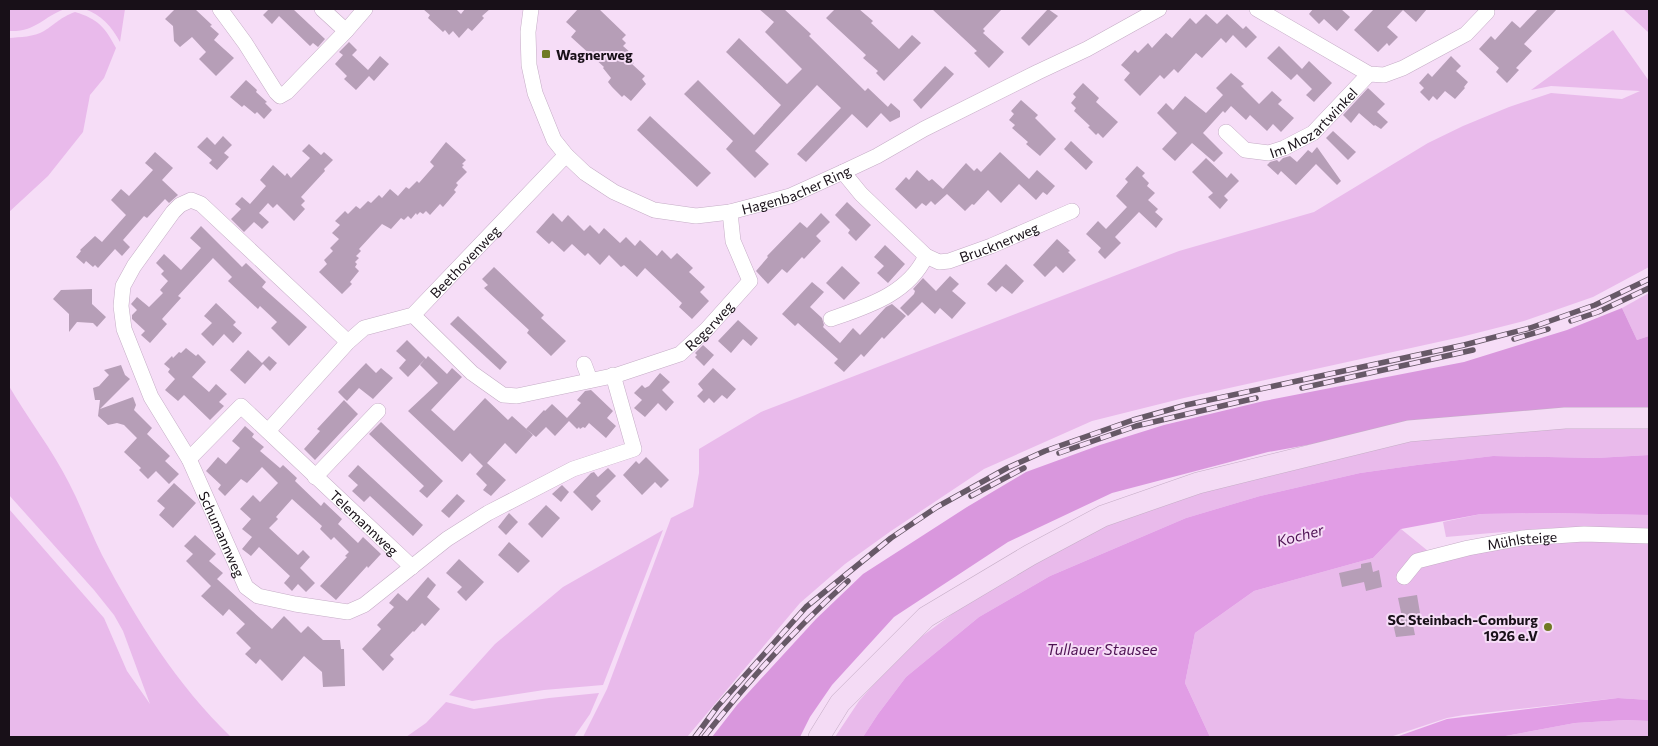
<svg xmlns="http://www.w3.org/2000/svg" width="1658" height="746" viewBox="0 0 1658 746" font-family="Commissioner,sans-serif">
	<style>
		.green { fill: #e9baeb }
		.forest { fill: #d997dd }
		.water { fill: #e19de5 }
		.building { fill: #b69eb7 }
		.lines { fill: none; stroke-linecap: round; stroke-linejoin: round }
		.street-casing { stroke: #c5adc6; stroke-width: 16 }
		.secondary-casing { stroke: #c5adc6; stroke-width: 22 }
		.street { stroke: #fff; stroke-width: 15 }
		.secondary { stroke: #f4dbf5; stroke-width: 21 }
		.rail-casing { stroke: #675967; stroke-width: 5.5 }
		.rail { stroke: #f6ddf7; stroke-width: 4; stroke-dasharray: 11; stroke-linecap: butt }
		.poi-dot { fill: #707923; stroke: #f6ddf7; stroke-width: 2 }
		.labels { text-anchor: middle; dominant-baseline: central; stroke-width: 4; stroke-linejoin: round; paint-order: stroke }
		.poi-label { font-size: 14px; font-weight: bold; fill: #181018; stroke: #f6ddf7; text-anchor: start }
		.street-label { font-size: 14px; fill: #181018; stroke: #f6ddf7 }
		.water-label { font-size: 15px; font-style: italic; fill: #4e1253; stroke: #f6ddf7 }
	</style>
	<rect width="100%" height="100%" fill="#f6ddf7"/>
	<g class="green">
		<path d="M9,9H65C42,17 37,32 9,31Z"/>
		<path d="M84,9H125L120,42C112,27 101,14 84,9Z"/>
		<polygon points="1623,9 1649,9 1649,33"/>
		<path d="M75,12C98,19 105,27 116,48L104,78L90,95L83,132L48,176L9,212V38C20,37 34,37 44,31C57,23 59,18 75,12Z"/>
		<polygon points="1613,30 1649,81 1649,267 1593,297 1524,321 1461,337 1184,398 1092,421 984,469 891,531 845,564 800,603 687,737 583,737 607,689 671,518 693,507 699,473 699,449 761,412 1179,251 1314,212 1428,143 1463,126 1509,107 1551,93 1622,99 1640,91 1551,86 1531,90"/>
		<polygon points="1649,293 1649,336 1637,340 1622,308"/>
		<path d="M9,386C28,419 52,449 69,483C81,506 90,531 102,555C137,621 177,685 231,737H9V509L104,618L127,671L150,704L123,631L114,615L94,590L9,495Z"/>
		<polygon points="1649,424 1649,455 1596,458 1493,456 1417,465 1360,473 1260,496 1186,518 1050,576 979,617 906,677 878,714 863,737 835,737 859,701 906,648 959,609 1120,514 1389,443 1516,429"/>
		<polygon points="1550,513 1649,515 1649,529 1550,528 1446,537 1443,522 1481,514"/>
		<polygon points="1401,529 1428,551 1546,540 1649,541 1649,700 1618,698 1464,715 1447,718 1390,737 1210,737 1185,683 1195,633 1254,591 1373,558"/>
		<polygon points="663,530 603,685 544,690 472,701 449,695 495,644 563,587"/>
		<polygon points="599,693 590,714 574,737 406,737 426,723 446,702 474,709 549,698"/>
		<polygon points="1626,720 1649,721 1649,737 1500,737 1575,723"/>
	</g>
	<polygon class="forest" points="1622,308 1637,340 1649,336 1649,411 1424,424 1268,452 1112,493 1008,542 894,617 832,685 810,717 800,737 712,737 737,705 816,619 863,574 967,507 1026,472 1100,445 1164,425 1264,401 1464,362 1567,330"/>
	<g class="water">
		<polygon points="1649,455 1649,515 1550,513 1481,514 1401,529 1373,558 1254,591 1195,633 1185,683 1210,737 863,737 878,714 906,677 979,617 1050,576 1186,518 1260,496 1360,473 1417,465 1493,456 1596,458"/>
		<polygon points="1618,698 1649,700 1649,721 1626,720 1575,723 1500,737 1396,737 1447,719"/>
	</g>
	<g class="building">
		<polygon points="175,9 195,9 212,25 210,26 219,34 214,40 234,58 216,76 199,59 206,52 192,37 180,47 174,41 173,26 165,19"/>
		<polygon points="269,9 293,9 325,39 318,47 313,43 310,46 279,16 272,24 263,15"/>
		<polygon points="423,9 456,9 461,14 465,9 490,9 482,16 484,18 472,31 468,28 459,38 453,31 449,35 445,30 443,32 428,18 430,15"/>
		<polygon points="578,9 599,9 626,35 622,39 626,43 623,46 632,54 629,58 634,63 632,64 645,76 642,79 646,84 631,101 624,95 622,97 612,87 608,82 611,78 603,68 604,67 571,37 576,31 566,22"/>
		<polygon points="759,9 784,9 811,34 809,36 865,91 868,88 888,107 887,108 891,103 900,111 900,117 890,122 881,113 867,128 852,114 806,162 797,154 841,108 817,85 755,151 769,164 755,178 726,149 733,141 684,94 698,80 754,135 781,105 726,52 739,38 787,84 802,69 765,32 774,22"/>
		<polygon points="835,9 859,9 873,21 871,23 899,49 912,35 921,43 884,81 876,73 878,71 863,58 866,55 826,18"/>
		<polygon points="932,9 1002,9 983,29 985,31 983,33 1004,52 989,68 974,53 977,51"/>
		<polygon points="1048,9 1058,16 1029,46 1021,38"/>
		<polygon points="1313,9 1341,9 1350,17 1337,31 1324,19 1319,24 1309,14"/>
		<polygon points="1374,9 1427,9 1416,22 1403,10 1387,27 1398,37 1389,46 1387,43 1378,52 1354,30"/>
		<polygon points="1538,9 1557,9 1524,44 1532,51 1516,68 1519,70 1507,83 1496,72 1499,68 1479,49 1491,36 1495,40 1512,21 1520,28"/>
		<polygon points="1206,14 1217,24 1227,14 1243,29 1246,26 1257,37 1246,48 1233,35 1226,43 1221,38 1202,58 1196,53 1178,73 1174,69 1164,79 1160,75 1140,96 1124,80 1130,73 1121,65 1135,50 1138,53 1148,43 1152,48 1166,33 1172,38 1190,18 1196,24"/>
		<polygon points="349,42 357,50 352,55 368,70 380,56 389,64 374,81 369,76 356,90 344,79 347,76 335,64 343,55 339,52"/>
		<polygon points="1279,46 1302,69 1309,61 1332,83 1314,102 1306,95 1312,89 1297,74 1291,80 1267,58"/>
		<polygon points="1451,56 1461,66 1456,71 1468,82 1464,87 1465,88 1455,99 1445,91 1437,100 1433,96 1429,101 1420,92 1424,88 1419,83 1428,73 1432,77"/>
		<polygon points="945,66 954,74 921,109 913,100"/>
		<polygon points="1231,73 1244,84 1241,86 1259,104 1272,91 1282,100 1278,104 1294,118 1281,132 1273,124 1267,131 1250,115 1246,120 1231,106 1225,113 1223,111 1203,133 1223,153 1214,162 1192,143 1175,161 1162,149 1177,133 1157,113 1166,103 1173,110 1185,96 1206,113 1223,95 1216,88"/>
		<polygon points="246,80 257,90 256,92 267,102 265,103 272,110 264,119 257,112 255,114 244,105 242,107 230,97"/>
		<polygon points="1083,83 1099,98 1096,102 1118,122 1103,138 1098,133 1096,135 1088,127 1090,126 1074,111 1076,108 1071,103 1076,97 1073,94"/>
		<polygon points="1368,88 1385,104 1377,112 1388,122 1381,129 1375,125 1374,126 1359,113 1351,123 1343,115"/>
		<polygon points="1021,100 1038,115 1035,118 1056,139 1040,156 1026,144 1028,142 1012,128 1015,125 1009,120 1014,114 1011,111"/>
		<polygon points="650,116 711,173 697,187 637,130"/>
		<polygon points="1333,131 1356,152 1348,160 1326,138"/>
		<polygon points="223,136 232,145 224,153 229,157 217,170 209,163 212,160 197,147 207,137 215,145"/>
		<polygon points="1071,141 1093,162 1086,170 1064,149"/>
		<polygon points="446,142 466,160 462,164 464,165 462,167 467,172 456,183 458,185 454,190 456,192 443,207 440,204 430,215 426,211 423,214 420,212 417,215 416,213 411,219 408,216 404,220 401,218 391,229 382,224 359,249 361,251 356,256 359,258 355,262 357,264 355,267 359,271 350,282 352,284 342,294 319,272 327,264 324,260 333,251 330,248 339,239 332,233 340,225 335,221 345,211 348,214 356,206 360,209 368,201 371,203 379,195 382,198 390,189 398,196 406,187 409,189 417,181 419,183 434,166 430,162"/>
		<polygon points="309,144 321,155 324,152 333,160 324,169 325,171 301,197 305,201 301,205 305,209 294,221 277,204 273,208 268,203 259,213 269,222 262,229 254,222 244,232 231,219 241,209 235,204 242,197 250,204 266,186 260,180 273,165 285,176 287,173 291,178 310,158 302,151"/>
		<polygon points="1317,147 1341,181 1337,185 1316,164 1296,185 1281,171 1278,175 1267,165 1270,162 1277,160 1279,162 1283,158 1290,156 1297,162 1308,150 1312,153"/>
		<polygon points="155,152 173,168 162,180 178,195 169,203 165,199 147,218 144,216 123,240 130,247 122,256 115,249 98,268 95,265 93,267 86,261 84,264 76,257 81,251 80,250 95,236 102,242 126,215 111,200 121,189 129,196 153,170 145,163"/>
		<polygon points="1000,152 1029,179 1037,170 1055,186 1047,195 1043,192 1036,200 1019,184 1001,203 988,190 974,205 972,204 965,211 947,194 935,205 931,201 926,206 922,203 916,209 895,189 906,177 909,180 917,170 929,181 932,179 943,189 966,163 974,171 977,168 981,172"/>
		<polygon points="1206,158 1227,178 1231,173 1239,181 1224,196 1228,200 1220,209 1208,197 1213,193 1192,172"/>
		<polygon points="1137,166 1145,173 1142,176 1149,183 1147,186 1155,193 1148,200 1158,209 1155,212 1163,219 1156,228 1139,212 1115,237 1121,243 1105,259 1098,252 1101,248 1086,234 1098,221 1106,229 1127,207 1116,196 1128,182 1125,179"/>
		<polygon points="847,202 871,225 856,241 848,233 850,230 835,215"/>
		<polygon points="553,213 562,222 568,215 584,231 590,225 599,234 604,228 620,243 626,237 635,246 640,240 657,256 662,250 671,259 677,253 693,268 689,272 705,287 700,292 709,301 692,319 679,307 682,303 645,268 637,277 624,265 621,267 609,255 600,265 588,253 585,256 572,244 564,252 552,241 549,244 536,232"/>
		<polygon points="821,213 830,222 816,236 821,241 804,259 802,257 787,273 782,269 768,284 756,271 768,257 767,256 800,222 807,228"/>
		<polygon points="201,226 242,267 246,263 266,282 262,287 307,327 289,346 271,328 277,322 260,306 258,309 228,281 232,277 213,258 178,296 181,298 162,319 167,324 150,343 141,335 145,331 132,319 132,315 137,310 131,304 137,297 149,307 163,293 160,290 168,281 161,274 164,271 156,263 164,254 181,270 201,248 190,238"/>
		<polygon points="1057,239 1070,251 1068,252 1076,260 1063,273 1056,266 1045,277 1033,265"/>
		<polygon points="885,245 905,264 888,283 877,273 884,266 874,257"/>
		<polygon points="1006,264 1024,281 1012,294 1002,286 996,292 987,284"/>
		<polygon points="842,266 860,283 844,300 826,283"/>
		<polygon points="494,267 544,315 541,318 566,341 551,356 527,333 529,330 484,288 488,285 482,279"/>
		<polygon points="950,276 959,284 952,291 966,303 952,319 940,308 935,314 922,302 908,316 900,308 914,294 915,291 913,289 923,278 936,291"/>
		<polygon points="812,282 824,292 810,307 822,318 824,325 823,327 840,343 853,328 860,335 886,307 892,304 906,316 884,339 882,337 864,357 861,354 844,372 834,363 838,359 798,323 795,326 782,314"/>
		<polygon points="92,289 92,304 106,317 97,327 93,323 77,322 69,332 69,314 53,299 61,290"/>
		<polygon points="216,303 236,322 233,325 242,333 233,343 224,334 213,346 201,334 212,323 204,316"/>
		<polygon points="458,316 507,362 500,370 450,324"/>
		<polygon points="738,320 758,338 751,346 743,339 731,353 718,341"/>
		<polygon points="407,340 426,359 428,356 447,374 452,368 462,377 431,410 454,431 485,398 508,420 512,416 533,435 516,454 505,443 487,463 506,480 491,496 483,490 487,485 476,474 483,466 470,453 462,462 408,411 438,383 420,365 425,359 408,377 399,368 406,360 396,351"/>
		<polygon points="703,345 714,355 704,366 695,357 697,355 695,353"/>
		<polygon points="186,348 196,356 198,354 206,362 192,377 209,392 216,384 227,394 219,402 224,406 210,420 184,395 178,401 165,390 175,379 168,372 170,369 164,364 172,356 173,358 179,352 181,353"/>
		<polygon points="248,350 262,363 269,356 277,363 270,371 263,364 245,384 230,370"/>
		<polygon points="366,363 376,373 381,368 393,378 373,399 359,388 347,401 338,392"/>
		<polygon points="121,365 125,375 130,379 100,409 133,397 136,405 134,410 152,428 147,434 170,456 165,461 179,474 169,484 156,471 148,479 139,470 141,468 124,452 137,438 124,425 117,423 108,425 98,416 100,400 95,400 93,388 99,386 109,375 104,370"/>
		<polygon points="713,368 736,389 727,399 722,395 714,403 709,398 704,403 697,396 703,390 698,384"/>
		<polygon points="660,373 670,382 662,390 674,402 666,411 658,403 645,417 634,408 642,400 634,393 642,385 645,388 649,386"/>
		<polygon points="591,390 613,411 607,418 616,426 606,438 589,423 585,428 583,427 580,429 579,427 577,429 569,421 555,436 546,427 536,437 526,429 544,410 545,411 552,404 567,418 581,403 577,400 585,391"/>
		<polygon points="344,400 358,414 315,460 304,449 320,431 317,429"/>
		<polygon points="381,422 443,481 427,498 419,491 424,486 369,434"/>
		<polygon points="245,426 254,434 252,437 264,447 260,451 280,468 283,465 297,478 295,481 321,506 324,502 342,519 338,524 358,543 363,537 381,554 368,568 367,566 336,600 320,586 347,557 345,556 349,552 334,537 331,540 320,529 322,526 292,499 276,517 278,519 269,528 298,555 303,550 310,557 300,568 315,583 306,592 298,584 292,591 284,583 290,576 259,547 251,556 242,549 252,537 242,529 251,519 240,509 253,495 260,502 278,483 262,467 247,483 241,479 225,496 218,489 221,485 206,471 218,457 226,464 240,448 232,441"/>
		<polygon points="646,457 669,480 661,488 655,482 642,495 623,475 636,461 639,464"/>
		<polygon points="358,465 423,525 413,536 370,496 364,502 352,491 358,485 348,476"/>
		<polygon points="608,468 616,476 596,496 601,501 592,511 573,492 591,473 594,472 598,477"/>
		<polygon points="174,483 196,503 173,528 159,515 165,508 157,501"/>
		<polygon points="562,485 569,492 561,502 552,494"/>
		<polygon points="457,494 465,501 449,518 441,511"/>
		<polygon points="546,505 560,518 542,538 528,524"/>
		<polygon points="509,513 518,522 506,535 498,527"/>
		<polygon points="195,535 216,554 209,561 223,573 217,579 272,629 284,616 301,633 308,626 323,640 340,640 341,649 344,649 345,686 323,687 322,672 304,656 282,681 260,659 256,664 245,654 251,648 236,633 245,624 229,609 223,616 201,596 211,586 186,561 193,554 184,546"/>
		<polygon points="509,542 530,561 518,573 498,555"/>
		<polygon points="459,559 484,582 466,601 457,592 462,587 446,573"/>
		<polygon points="1371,562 1373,572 1379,570 1382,587 1366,591 1364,582 1342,587 1339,573 1361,568 1361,564"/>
		<polygon points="428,577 436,585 427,597 440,609 425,626 422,623 414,632 413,631 390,655 394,659 383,671 362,649 381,629 377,625 394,607 389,603 398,593 407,601"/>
		<polygon points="1417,595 1420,613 1411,615 1415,635 1396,637 1392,619 1402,617 1398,598"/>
	</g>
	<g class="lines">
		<g class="street-casing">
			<g id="street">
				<polyline points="220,9 245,43 276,92 280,96 287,92 346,31"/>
				<polyline points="322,9 346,31 365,9"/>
				<path id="s1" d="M531,9L528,32L529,65L535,93L554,140L566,155L585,173L614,192L654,210L696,216L730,212L790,196L843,172L877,156L924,129L1038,72L1087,49L1159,9"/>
				<polyline points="1257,9 1369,74 1384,75 1403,68 1466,34 1487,12"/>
				<path id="s2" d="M1226,132L1245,150L1269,153L1284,148L1313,133L1369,74"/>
				<path id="s3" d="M843,172L861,194L926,256L939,262L949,261L991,246L1072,211"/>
				<path id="s4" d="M413,315L472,373L503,395L517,396L617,375L680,354L707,329L750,281L733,241L730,212"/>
				<path d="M831,319C868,306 908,294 926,256"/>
				<path id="s5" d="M348,342L201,204L191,200L180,205L173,212L134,266L123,286L121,306L124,329L151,397L189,459L246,587L258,596L295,604L348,612L364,605L447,539L488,513L573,469L634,449L613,375"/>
				<polyline points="584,364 590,380"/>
				<path id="s6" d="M268,431L348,342L364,328L413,315L566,155"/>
				<path id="s7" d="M189,459L241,406L412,567"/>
				<polyline points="315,477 378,411"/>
				<path id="s8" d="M1404,577L1417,561L1468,548L1522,538L1584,534L1649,536"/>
			</g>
		</g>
		<g class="secondary-casing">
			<polyline id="secondary" points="819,737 840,703 926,617 1030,555 1103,516 1198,483 1409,431 1565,418 1649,418"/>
		</g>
		<use href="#street" class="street"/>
		<use href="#secondary" class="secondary"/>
		<g class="rail-casing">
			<g id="rail">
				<polyline points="1571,321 1598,312 1649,288"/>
				<polyline points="1514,339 1548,329"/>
				<polyline points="1302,388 1473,350"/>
				<polyline points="1059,453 1136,426 1256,398"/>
				<polyline points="971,496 1024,468"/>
				<polyline points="695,737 717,707 806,607 891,538 937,507 1007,468 1045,451 1133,420 1186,405 1464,345 1530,328 1595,305 1649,279"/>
				<path d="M704,737C748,681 795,629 848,581"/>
			</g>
		</g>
		<use href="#rail" class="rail"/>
	</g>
	<g class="poi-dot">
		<rect x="541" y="49" width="10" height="10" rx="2.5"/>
		<circle cx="1548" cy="627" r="5"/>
	</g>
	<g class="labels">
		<g class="poi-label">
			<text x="556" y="54">Wagnerweg</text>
			<text x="1538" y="619" text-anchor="end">SC Steinbach-Comburg<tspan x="1538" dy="16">1926 e.V</tspan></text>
		</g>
		<g class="street-label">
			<text stroke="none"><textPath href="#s2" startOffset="105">Im Mozartwinkel</textPath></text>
			<text stroke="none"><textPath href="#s1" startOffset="406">Hagenbacher Ring</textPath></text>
			<text stroke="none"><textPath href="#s3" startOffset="196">Brucknerweg</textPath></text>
			<text stroke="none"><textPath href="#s6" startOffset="266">Beethovenweg</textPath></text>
			<text stroke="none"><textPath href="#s4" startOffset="344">Regerweg</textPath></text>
			<text stroke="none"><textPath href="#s7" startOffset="244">Telemannweg</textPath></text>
			<text stroke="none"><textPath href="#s5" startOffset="595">Schumannweg</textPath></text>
			<text stroke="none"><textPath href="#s8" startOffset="128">Mühlsteige</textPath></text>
		</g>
		<g class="water-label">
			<text transform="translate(1300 535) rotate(-15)">Kocher</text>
			<text x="1102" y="649">Tullauer Stausee</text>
		</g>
	</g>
	<rect width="1658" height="746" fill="none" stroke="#181018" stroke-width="20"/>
</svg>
